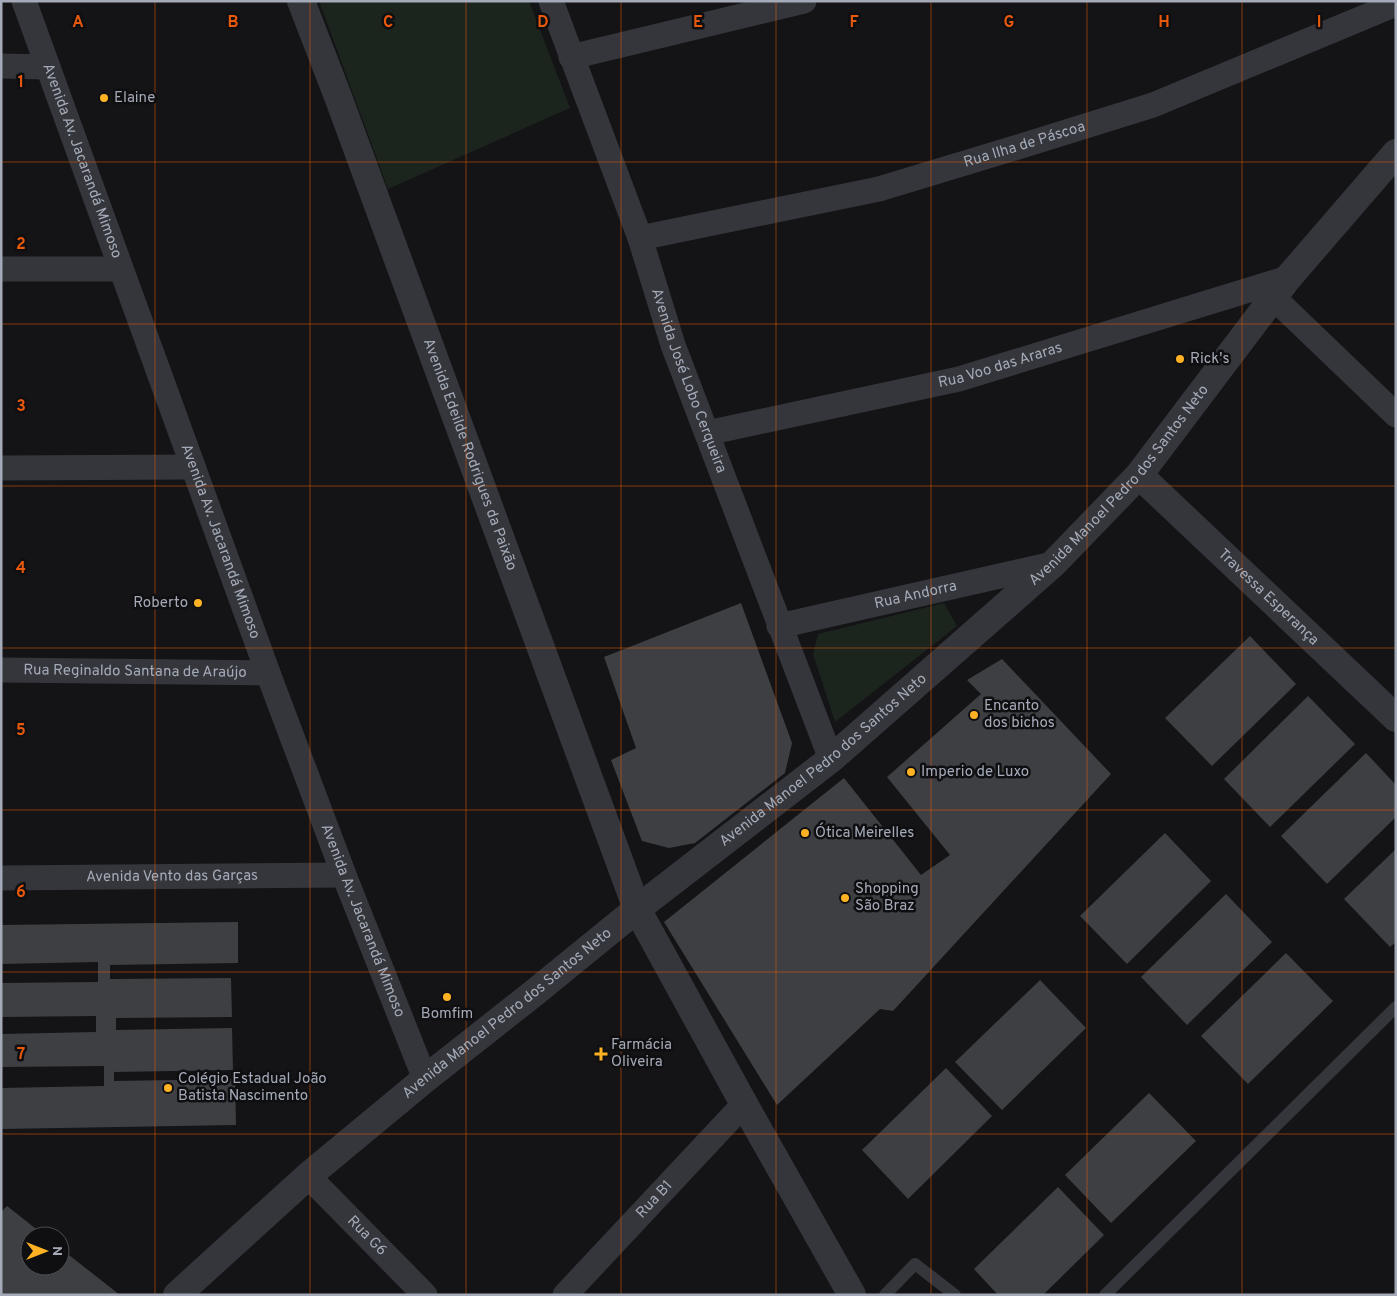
<svg xmlns="http://www.w3.org/2000/svg" width="1397" height="1296" viewBox="0 0 1397 1296" font-family="Overpass,sans-serif">
	<style>
		.green { fill: #1b241d }
		.building { fill: #3e3f43 }
		.lines { fill: none; stroke-linecap: round; stroke-linejoin: round }
		.service { stroke: #34363b; stroke-width: 12 }
		.minor { stroke: #34363b; stroke-width: 25 }
		.tertiary { stroke: #34363b; stroke-width: 28 }
		.grid { fill: none; stroke: #e8590c; stroke-width: 1; stroke-opacity: 0.55 }
		.poi-dot { fill: #ffb223; stroke: #0f0f11; stroke-width: 2 }
		.labels { text-anchor: middle; dominant-baseline: central; stroke-width: 5; stroke-linejoin: round; paint-order: stroke }
		.poi-label { font-size: 15px; fill: #a4aab7; stroke: #0f0f11; text-anchor: start }
		.street-label { font-size: 15px; fill: #a4aab7; stroke: #0f0f11 }
		.grid-label { font-size: 16px; text-anchor: middle; font-weight: bold; fill: #e8590c; stroke: #0f0f11; stroke-width: 5; stroke-linejoin: round; paint-order: stroke }
	</style>
	<rect width="100%" height="100%" fill="#141416"/>
	<g class="green">
		<polygon points="319,1 529,1 570,108 388,189"/>
		<polygon points="944,603 957,626 835,722 813,654 818,634"/>
	</g>
	<g class="building">
		<polygon points="741,603 792,743 785,773 695,843 669,848 642,841 611,760 636,748 604,657"/>
		<polygon points="1250,636 1296,684 1212,766 1165,718"/>
		<polygon points="1002,659 1111,774 893,1011 880,1009 777,1105 664,922 844,778 921,875 950,855 887,777 981,694 967,680"/>
		<polygon points="1308,696 1355,744 1270,827 1224,779"/>
		<polygon points="1366,753 1396,785 1396,817 1327,884 1281,836"/>
		<polygon points="1165,833 1211,881 1127,964 1080,916"/>
		<polygon points="1396,849 1396,942 1390,947 1344,899"/>
		<polygon points="1226,894 1272,942 1187,1025 1141,977"/>
		<polygon points="238,922 238,963 110,965 110,979 231,978 232,1017 116,1018 116,1030 232,1028 233,1070 114,1072 114,1081 235,1079 236,1125 1,1129 1,1088 104,1086 104,1066 1,1067 1,1034 96,1032 96,1016 1,1017 1,983 98,982 98,962 1,964 1,925"/>
		<polygon points="1286,953 1333,1001 1248,1084 1201,1036"/>
		<polygon points="1040,980 1086,1028 1002,1110 955,1062"/>
		<polygon points="946,1068 992,1116 908,1199 862,1150"/>
		<polygon points="1149,1093 1196,1141 1111,1223 1065,1175"/>
		<polygon points="1058,1187 1104,1235 1043,1295 998,1295 974,1269"/>
		<polygon points="7,1206 45,1236 30,1236 30,1266 60,1266 60,1248 120,1295 1,1295 1,1212"/>
	</g>
	<g class="lines">
		<g class="service">
			<polyline points="885,1295 915,1264 955,1295"/>
			<polyline points="1105,1295 1396,1007"/>
		</g>
		<g class="minor">
			<path id="s1" d="M24,1L268,673L344,875L425,1079"/>
			<path id="s2" d="M551,1L640,238L673,345L831,759"/>
			<polyline points="571,57 804,1"/>
			<polyline points="1,66 48,67"/>
			<path id="s3" d="M640,238L879,189L1018,147L1153,105L1396,4"/>
			<polyline points="1,269 121,269"/>
			<polyline points="1274,298 1396,415"/>
			<path id="s4" d="M707,433L959,379L1288,278"/>
			<polyline points="1,468 193,467"/>
			<path id="s5" d="M779,626L1053,564"/>
			<path id="s6" d="M1,670L268,673"/>
			<path id="s7" d="M1,878L344,875"/>
			<path id="s8" d="M308,1176L425,1295"/>
			<path id="s9" d="M565,1295L744,1104"/>
		</g>
		<g class="tertiary">
			<path id="s10" d="M301,1L337,94L637,909L744,1104L852,1295"/>
			<path id="s11" d="M1139,475L1396,718"/>
			<path id="s12" d="M177,1295L308,1176L425,1079L534,993L637,909L831,759L1053,564L1139,475L1288,278L1396,153"/>
		</g>
	</g>
	<path class="grid" d="M155,1V1295M310,1V1295M466,1V1295M621,1V1295M776,1V1295M931,1V1295M1087,1V1295M1242,1V1295M1,162H1396M1,324H1396M1,486H1396M1,648H1396M1,810H1396M1,972H1396M1,1134H1396"/>
	<g class="poi-dot">
		<circle cx="104" cy="98" r="5"/>
		<circle cx="1180" cy="359" r="5"/>
		<circle cx="198" cy="603" r="5"/>
		<circle cx="974" cy="715" r="5"/>
		<circle cx="911" cy="772" r="5"/>
		<circle cx="805" cy="833" r="5"/>
		<circle cx="845" cy="898" r="5"/>
		<circle cx="447" cy="997" r="5"/>
		<path d="M598.5 1046.5h5v5h5v5h-5v5h-5v-5h-5v-5h5z"/>
		<circle cx="168" cy="1088" r="5"/>
	</g>
	<g class="labels">
		<g class="poi-label">
			<text x="114" y="98">Elaine</text>
			<text x="1190" y="359">Rick's</text>
			<text x="188" y="603" text-anchor="end">Roberto</text>
			<text x="984" y="706">Encanto<tspan x="984" dy="17">dos bichos</tspan></text>
			<text x="921" y="772">Imperio de Luxo</text>
			<text x="815" y="833">Ótica Meirelles</text>
			<text x="855" y="889">Shopping<tspan x="855" dy="17">São Braz</tspan></text>
			<text x="447" y="1014" text-anchor="middle">Bomfim</text>
			<text x="611" y="1045">Farmácia<tspan x="611" dy="17">Oliveira</tspan></text>
			<text x="178" y="1079">Colégio Estadual João<tspan x="178" dy="17">Batista Nascimento</tspan></text>
		</g>
		<g class="street-label">
			<text stroke="none"><textPath href="#s3" startOffset="396">Rua Ilha de Páscoa</textPath></text>
			<text stroke="none"><textPath href="#s1" startOffset="170">Avenida Av. Jacarandá Mimoso</textPath></text>
			<text stroke="none"><textPath href="#s4" startOffset="301">Rua Voo das Araras</textPath></text>
			<text stroke="none"><textPath href="#s2" startOffset="404">Avenida José Lobo Cerqueira</textPath></text>
			<text stroke="none"><textPath href="#s10" startOffset="484">Avenida Edeilde Rodrigues da Paixão</textPath></text>
			<text stroke="none"><textPath href="#s12" startOffset="1244">Avenida Manoel Pedro dos Santos Neto</textPath></text>
			<text stroke="none"><textPath href="#s1" startOffset="575">Avenida Av. Jacarandá Mimoso</textPath></text>
			<text stroke="none"><textPath href="#s5" startOffset="140">Rua Andorra</textPath></text>
			<text stroke="none"><textPath href="#s11" startOffset="178">Travessa Esperança</textPath></text>
			<text stroke="none"><textPath href="#s6" startOffset="134">Rua Reginaldo Santana de Araújo</textPath></text>
			<text stroke="none"><textPath href="#s12" startOffset="839">Avenida Manoel Pedro dos Santos Neto</textPath></text>
			<text stroke="none"><textPath href="#s7" startOffset="171">Avenida Vento das Garças</textPath></text>
			<text stroke="none"><textPath href="#s1" startOffset="980">Avenida Av. Jacarandá Mimoso</textPath></text>
			<text stroke="none"><textPath href="#s12" startOffset="434">Avenida Manoel Pedro dos Santos Neto</textPath></text>
			<text stroke="none"><textPath href="#s9" startOffset="131">Rua B1</textPath></text>
			<text stroke="none"><textPath href="#s8" startOffset="84">Rua G6</textPath></text>
		</g>
	</g>
	<g class="grid-label">
		<text x="78" y="27">A</text>
		<text x="233" y="27">B</text>
		<text x="388" y="27">C</text>
		<text x="543" y="27">D</text>
		<text x="698" y="27">E</text>
		<text x="854" y="27">F</text>
		<text x="1009" y="27">G</text>
		<text x="1164" y="27">H</text>
		<text x="1319" y="27">I</text>
		<text x="21" y="87">1</text>
		<text x="21" y="249">2</text>
		<text x="21" y="411">3</text>
		<text x="21" y="573">4</text>
		<text x="21" y="735">5</text>
		<text x="21" y="897">6</text>
		<text x="21" y="1059">7</text>
	</g>
	<rect width="1397" height="1296" fill="none" stroke="#a4aab7" stroke-width="5"/>
	<g transform="translate(45 1251) rotate(90)"><circle r="24" fill="#0f0f11" stroke="#4b4d53"/>
	<path d="M0-4L9 19L0 12L-9 19Z" fill="#ffb223"/>
	<text y="-8" font-size="14" font-weight="bold" text-anchor="middle" fill="#a4aab7">N</text>
	</g>
</svg>
